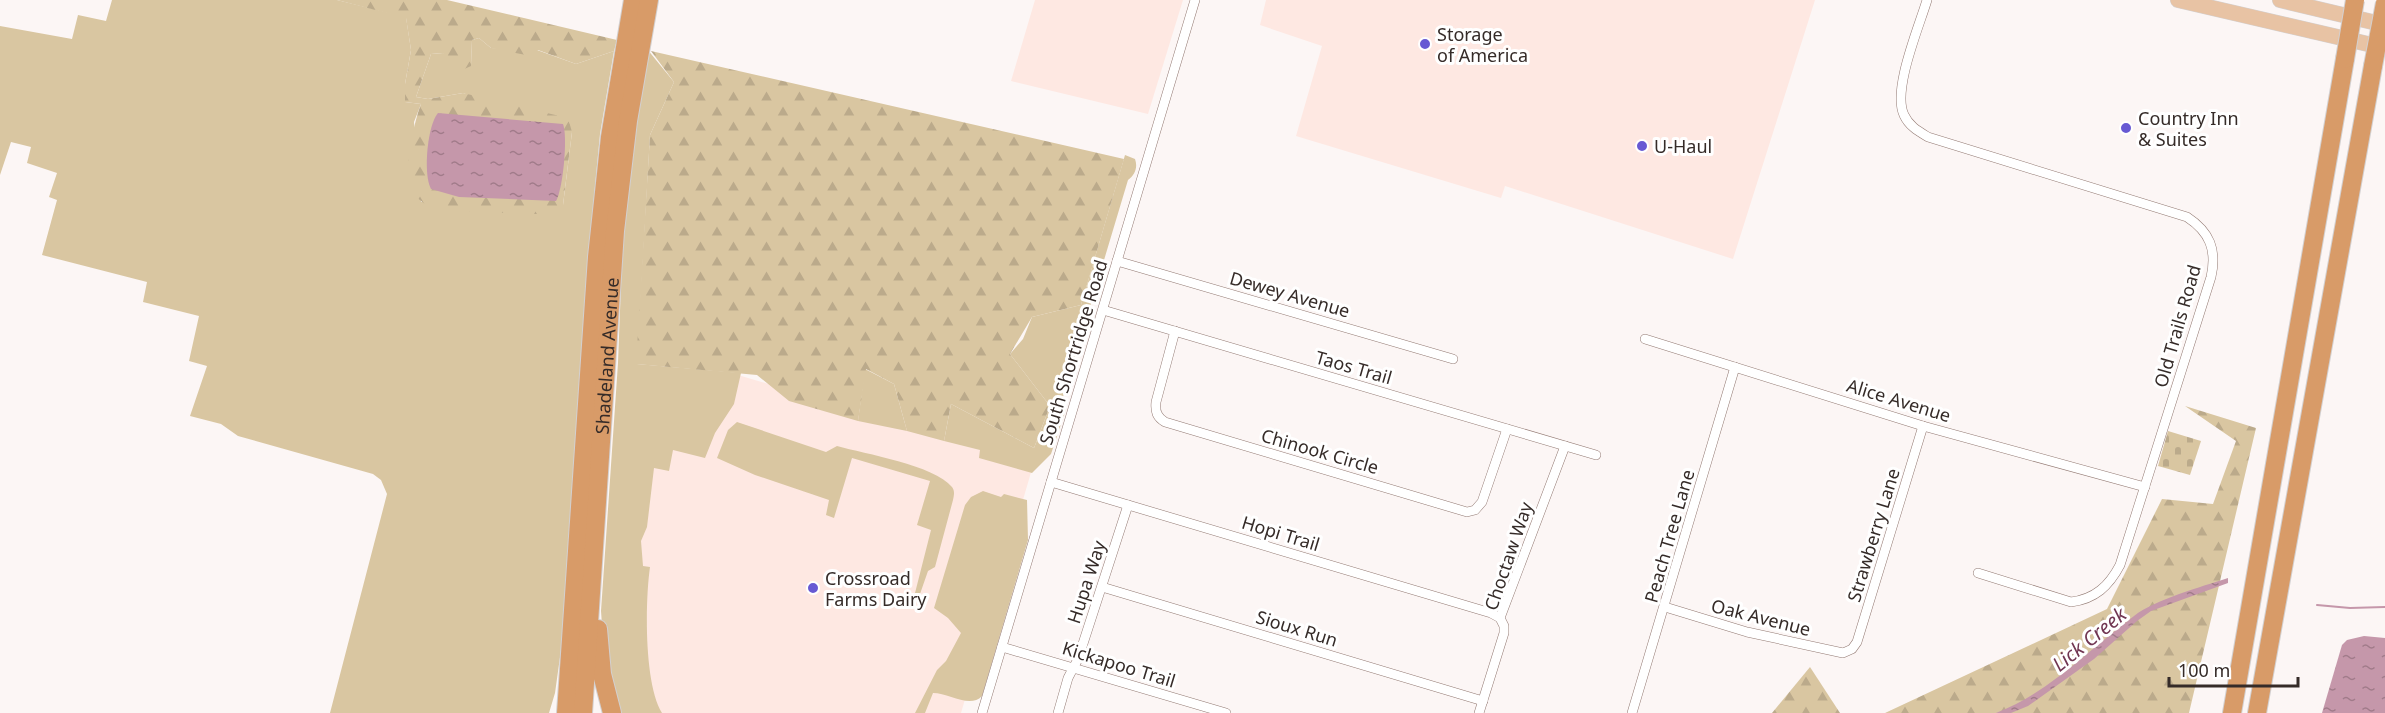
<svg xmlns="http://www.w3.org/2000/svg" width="2385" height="713" viewBox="0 0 2385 713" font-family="'Noto Sans',sans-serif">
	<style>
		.built { fill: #fee8e2 }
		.green { fill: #d9c6a1 }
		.forest { fill: url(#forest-firs) }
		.cemetery { fill: url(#cemetery-stones) }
		.water { fill: url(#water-ripples) }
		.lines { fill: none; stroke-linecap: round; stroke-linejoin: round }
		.stream { stroke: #c597aa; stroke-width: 2 }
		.minor-casing { stroke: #937a73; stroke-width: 10 }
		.primary-casing { stroke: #d3d0d0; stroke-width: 16 }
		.motorway-casing { stroke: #d3d0d0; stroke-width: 20 }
		.minor { stroke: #fff; stroke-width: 9 }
		.primary { stroke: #e8c3a4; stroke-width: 15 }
		.motorway { stroke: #d89b68; stroke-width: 18 }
		.motorway-bridge-casing { stroke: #d3d0d0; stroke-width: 20; stroke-linecap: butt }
		.motorway-bridge { stroke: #d89b68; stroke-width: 18 }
		.poi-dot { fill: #6759d3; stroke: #fff; stroke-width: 2 }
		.labels { text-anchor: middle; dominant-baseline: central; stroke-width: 6; stroke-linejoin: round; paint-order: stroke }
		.poi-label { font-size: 18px; fill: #352b28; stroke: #fff; text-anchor: start }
		.street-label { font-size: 18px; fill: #352b28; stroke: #fff }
		.water-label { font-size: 20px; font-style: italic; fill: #713652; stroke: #fff }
	</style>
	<defs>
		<pattern id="forest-firs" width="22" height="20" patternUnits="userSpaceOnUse" patternTransform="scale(1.5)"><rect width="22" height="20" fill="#d9c6a1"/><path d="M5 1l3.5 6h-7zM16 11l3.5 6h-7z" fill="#bbaa8b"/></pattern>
		<pattern id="cemetery-stones" width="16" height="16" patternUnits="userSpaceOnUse" patternTransform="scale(1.5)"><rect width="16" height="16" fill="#d9c6a1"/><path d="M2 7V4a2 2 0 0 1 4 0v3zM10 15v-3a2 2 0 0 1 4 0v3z" fill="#bbaa8b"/></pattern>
		<pattern id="water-ripples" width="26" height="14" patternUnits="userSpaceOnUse" patternTransform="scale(1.5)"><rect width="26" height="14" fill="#c597aa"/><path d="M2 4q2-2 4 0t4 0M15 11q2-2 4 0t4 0" fill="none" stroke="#a17b8a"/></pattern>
	</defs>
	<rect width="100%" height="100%" fill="#fcf6f5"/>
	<g class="built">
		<polygon points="1035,0 1183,0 1148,114 1011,81"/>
		<polygon points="1266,0 1815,0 1733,259 1505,186 1501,198 1296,136 1322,46 1260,25"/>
		<polygon points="639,369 738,375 1034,462 961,713 647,713 634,683"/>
	</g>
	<g class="green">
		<polygon points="112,0 337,0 406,17 411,50 405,84 405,102 421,104 414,122 421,202 563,205 572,132 463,93 428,99 416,97 431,54 443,53 471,65 472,40 479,38 491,48 537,50 576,64 614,51 600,134 594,197 561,650 555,693 549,713 330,713 387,494 381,480 373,474 238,436 221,424 190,416 207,366 189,361 199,316 143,302 147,282 42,255 57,200 49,197 57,173 27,163 31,147 11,142 0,175 0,26 72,39 78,15 106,21"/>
		<path d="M647,49L674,82L650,135L637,364L741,373L734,404L715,433L705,458L673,450L669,471L654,468L647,527L641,541L643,566L650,567C645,602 644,684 662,713H618L604,652L601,611L618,363L623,232L635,123Z"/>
		<path d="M1125,155L1135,159C1138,167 1135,175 1128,180L1060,407L1066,409L1051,454L1032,473L979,458L980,450L944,441L951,404L1034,448L1050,406L1010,354L1023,339L1032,317L1081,305Z"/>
		<polygon points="865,369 894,384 907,431 858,421"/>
		<path d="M737,422L826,452L837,446C865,454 934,465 952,487C955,491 954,495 953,500L935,567L928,571L920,594L915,593L931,530L917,525L930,481L852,458L834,518L826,515L829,500L755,475L717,458L728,430Z"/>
		<path d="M983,491L1001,497L1004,494L1027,500L1028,540L982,696C970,709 949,693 933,693L925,713H915L937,670L946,661L961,633L948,618L934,608L965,505L971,497Z"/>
	</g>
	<g class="forest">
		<path d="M337,0H447L617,40L614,51L576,64L538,50L531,56L491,48L479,38L472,40L471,66L462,70L449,67L443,53L431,54L416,97L428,99L463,93L568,118L572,132L563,205L554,213L536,214L433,210C425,204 417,199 412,191C402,174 414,122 421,104L405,102V84L411,50L406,18Z"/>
		<polygon points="651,51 1124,159 1081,305 1032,317 1010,354 1050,406 1034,448 951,404 944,441 907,431 894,384 866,369 858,421 789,401 757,375 636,364 650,135 674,82"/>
		<polygon points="2185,406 2256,428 2189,713 1885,713 2107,609 2162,499 2213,504 2236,441"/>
		<polygon points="1810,667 1840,713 1772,713"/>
	</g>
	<polygon class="cemetery" points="2168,431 2201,441 2190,475 2158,466"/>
	<g class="water">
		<path d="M438,113L563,124C568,137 563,189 556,201L459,197L431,189C423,175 427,126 438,113Z"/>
		<path d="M2228,578V583L2151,611L2137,621L2094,659L2028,706L2011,713H1996C2050,692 2088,650 2134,616C2156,599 2201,587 2228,578Z"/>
		<polygon points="2364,636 2385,638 2385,713 2322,713 2342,645 2347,640"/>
	</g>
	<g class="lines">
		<polyline class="stream" points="2317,605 2350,608 2385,607"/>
		<g class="minor-casing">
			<g id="minor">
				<path d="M1927,0C1919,27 1892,90 1904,115C1909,126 1918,131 1928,137L2187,217C2210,232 2217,250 2211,277L2120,565C2109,586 2095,599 2071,602L1978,573"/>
				<polyline points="1117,261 1453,359"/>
				<polyline points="1103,310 1596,455"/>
				<path d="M1175,331L1156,402C1155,412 1157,417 1165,422L1467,512L1475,510L1482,502L1507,429"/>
				<polyline points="1645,339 1923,426 2145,487"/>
				<polyline points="1051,482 1491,613 1500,618"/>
				<polyline points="1102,587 1483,701"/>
				<polyline points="1665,607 1747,632 1843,653 1852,649 1857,642 1923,426"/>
				<polyline points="1002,647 1226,713"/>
				<polyline points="982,713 1195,0"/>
				<polyline points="1058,713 1068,678 1078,659 1128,505"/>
				<polyline points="1479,713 1504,633 1504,626 1500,618 1565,446"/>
				<polyline points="1632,713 1735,367"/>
			</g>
		</g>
		<g class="primary-casing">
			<g id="primary">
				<polyline points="2178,0 2385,48"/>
				<polyline points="2280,0 2385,25"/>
			</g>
		</g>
		<g class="motorway-casing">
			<g id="motorway">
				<polyline points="598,629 602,674 612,713"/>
				<polyline points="566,713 597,257 610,137 633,0"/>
				<path id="s1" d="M583,713L615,231L628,121L649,0"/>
				<polyline points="2232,713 2345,59"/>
				<polyline points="2257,713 2373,66"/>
			</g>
		</g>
		<use href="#minor" class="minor"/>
		<use href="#primary" class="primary"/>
		<use href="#motorway" class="motorway"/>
		<g class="motorway-bridge-casing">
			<g id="motorway-bridge">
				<polyline points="2345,59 2355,0"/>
				<polyline points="2373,66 2385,3"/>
			</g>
		</g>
		<use href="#motorway-bridge" class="motorway-bridge"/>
	</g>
	<g class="poi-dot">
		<circle cx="1425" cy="44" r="6"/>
		<circle cx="2126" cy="128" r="6"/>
		<circle cx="1642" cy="146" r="6"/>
		<circle cx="813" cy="588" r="6"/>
	</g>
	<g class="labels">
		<g class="poi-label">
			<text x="1437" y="34">Storage<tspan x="1437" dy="21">of America</tspan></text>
			<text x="2138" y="118">Country Inn<tspan x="2138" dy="21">&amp; Suites</tspan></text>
			<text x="1654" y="146">U-Haul</text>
			<text x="825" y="578">Crossroad<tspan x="825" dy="21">Farms Dairy</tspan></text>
		</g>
		<g class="street-label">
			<text transform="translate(1290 294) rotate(16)">Dewey Avenue</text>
			<text transform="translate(2177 326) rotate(-74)">Old Trails Road</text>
			<text transform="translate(1073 352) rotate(-73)">South Shortridge Road</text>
			<text stroke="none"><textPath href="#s1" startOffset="358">Shadeland Avenue</textPath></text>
			<text transform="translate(1354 367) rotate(16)">Taos Trail</text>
			<text transform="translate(1899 400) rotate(17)">Alice Avenue</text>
			<text transform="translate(1320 451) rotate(16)">Chinook Circle</text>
			<text transform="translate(1281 533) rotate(17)">Hopi Trail</text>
			<text transform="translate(1873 535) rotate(-73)">Strawberry Lane</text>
			<text transform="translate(1669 536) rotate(-74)">Peach Tree Lane</text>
			<text transform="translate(1508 556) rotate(-71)">Choctaw Way</text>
			<text transform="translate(1086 582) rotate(-72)">Hupa Way</text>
			<text transform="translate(1761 617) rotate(14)">Oak Avenue</text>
			<text transform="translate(1297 628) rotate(17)">Sioux Run</text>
			<text transform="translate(1119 664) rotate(17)">Kickapoo Trail</text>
		</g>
		<g class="water-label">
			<text transform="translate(2089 639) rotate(-39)">Lick Creek</text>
		</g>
	</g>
	<path d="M2169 677v9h129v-9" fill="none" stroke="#352b28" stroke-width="3"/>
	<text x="2178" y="677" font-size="18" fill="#352b28" stroke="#ffffff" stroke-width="4.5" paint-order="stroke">100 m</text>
</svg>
